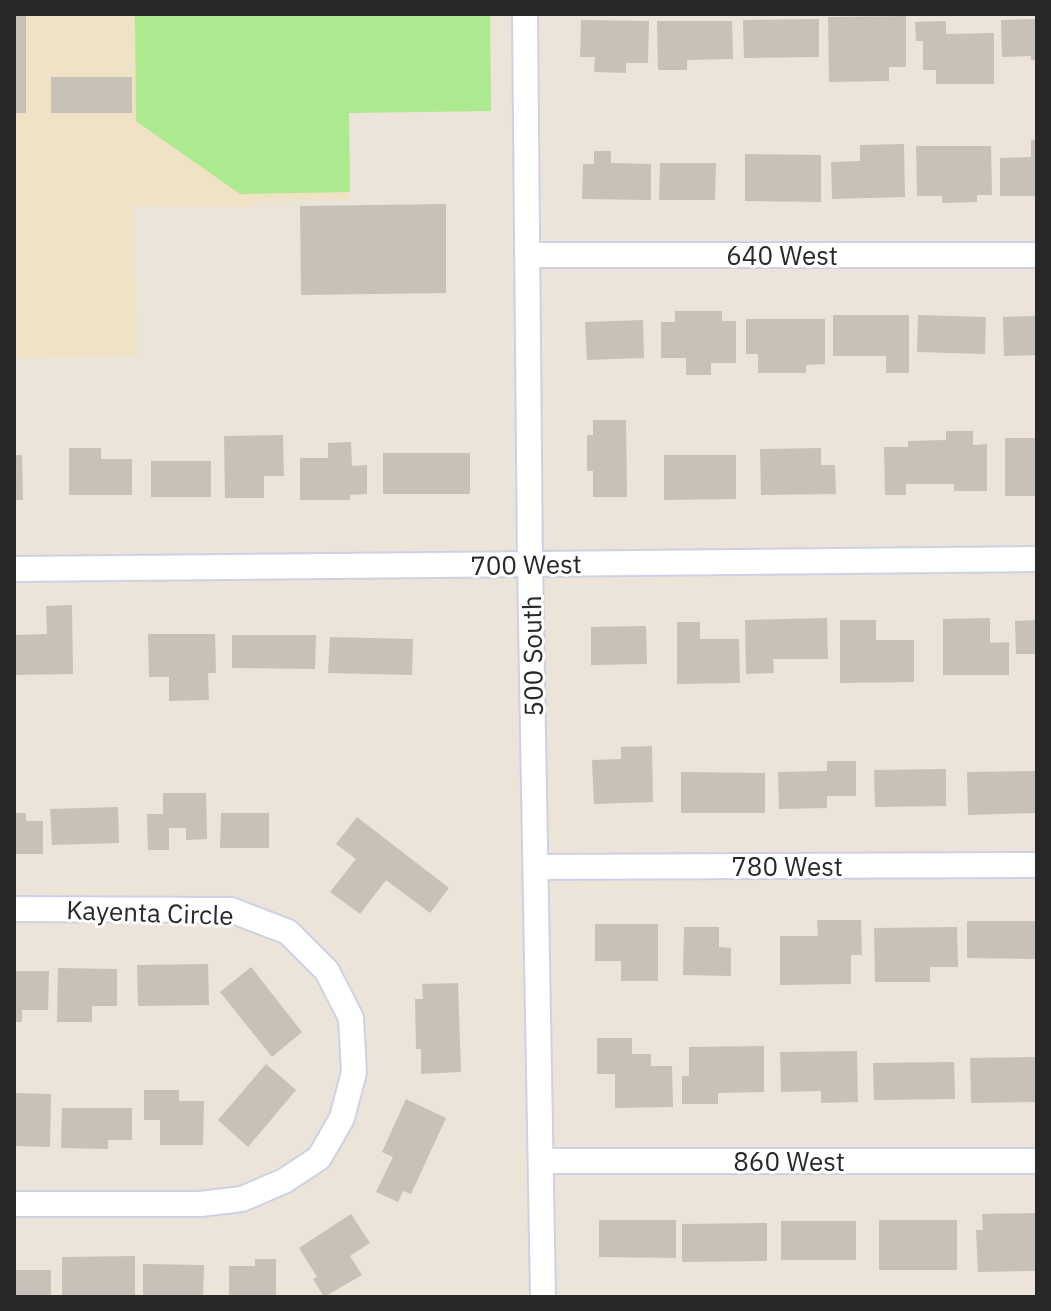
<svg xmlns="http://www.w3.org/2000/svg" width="1051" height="1311" viewBox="0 0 1051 1311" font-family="'IBM Plex Sans',sans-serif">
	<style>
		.education { fill: #f0e2c5 }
		.green { fill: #ade98e }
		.building { fill: #c7c1b8 }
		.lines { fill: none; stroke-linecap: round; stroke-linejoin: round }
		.street-casing { stroke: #cdd1e3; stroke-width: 28 }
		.street { stroke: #fff; stroke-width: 24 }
		.labels { text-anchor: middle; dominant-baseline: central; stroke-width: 6; stroke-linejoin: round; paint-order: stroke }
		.street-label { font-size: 26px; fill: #282828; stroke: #fff }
	</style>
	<rect width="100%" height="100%" fill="#ece4d8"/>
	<polygon class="education" points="14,14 490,14 491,111 349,113 350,200 253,201 253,207 134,206 137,356 14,358"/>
	<polygon class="green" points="135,14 490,14 491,111 349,113 350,192 240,194 136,121"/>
	<g class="building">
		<rect x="14" y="14" width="12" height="99"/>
		<polygon points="906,16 906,67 889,67 889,81 829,82 828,17"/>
		<polygon points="819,19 819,57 744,58 743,20"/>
		<polygon points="1037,19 1037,60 1031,60 1031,56 1002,57 1001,20"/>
		<polygon points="581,20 649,21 648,63 626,63 626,73 594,72 595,57 580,57"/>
		<polygon points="657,21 732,21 733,59 687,60 687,70 658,70"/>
		<polygon points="946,21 946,34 994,33 994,84 936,84 936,70 923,70 923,41 916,41 915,22"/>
		<rect x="51" y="77" width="81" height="36"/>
		<polygon points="1031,140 1037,140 1037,196 1000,196 1000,158 1031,157"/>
		<polygon points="904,144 905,197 832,199 831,162 860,161 860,145"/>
		<polygon points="916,146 991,146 992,195 977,195 977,202 942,203 942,196 917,196"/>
		<polygon points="594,151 611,151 611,163 651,164 651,200 582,199 583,164 594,164"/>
		<polygon points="745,154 821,155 821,202 745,201"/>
		<polygon points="660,163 716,163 715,200 659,200"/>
		<polygon points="446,204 446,293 301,295 300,206"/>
		<polygon points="675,311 722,311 722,321 736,321 736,363 711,363 711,375 686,375 686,358 661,358 661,322 675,322"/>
		<polygon points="833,315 909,315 909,373 886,373 886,356 833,356"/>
		<polygon points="918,315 986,317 985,354 917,352"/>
		<polygon points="1037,316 1037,355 1004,356 1003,317"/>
		<polygon points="746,319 825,319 825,364 806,365 806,373 758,373 758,354 746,354"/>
		<polygon points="643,320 644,358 587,360 585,322"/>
		<polygon points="593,420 626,420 627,497 593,497 593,471 587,471 587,435 593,435"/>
		<polygon points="946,431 973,431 973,445 987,444 987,491 954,491 954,484 906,484 906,495 885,495 884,447 908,447 908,441 946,440"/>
		<polygon points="283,435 284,476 264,476 264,498 225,498 224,436"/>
		<rect x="1005" y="438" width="32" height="58"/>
		<polygon points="351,442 352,466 367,465 367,494 350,495 350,500 300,500 300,458 328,458 328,443"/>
		<polygon points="69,448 101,448 101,459 132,459 132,495 69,495"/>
		<polygon points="821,448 821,465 835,465 836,494 761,495 760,449"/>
		<rect x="383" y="453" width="87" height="41"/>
		<polygon points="14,455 22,455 23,500 14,500"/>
		<polygon points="664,455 736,455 736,499 664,500"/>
		<rect x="151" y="461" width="60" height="36"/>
		<polygon points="72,605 73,674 14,675 14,635 47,634 46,606"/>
		<polygon points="827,618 828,659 773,659 774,673 746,674 745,620"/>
		<polygon points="990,618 990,643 1009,642 1009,675 943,675 943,619"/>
		<polygon points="840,620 876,620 876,640 914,640 914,682 840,683"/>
		<polygon points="1037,620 1037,654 1016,654 1015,621"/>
		<polygon points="677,622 700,622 700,639 739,639 740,683 677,684"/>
		<polygon points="646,626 647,664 591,665 591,627"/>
		<polygon points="148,634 215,634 216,673 208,673 209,700 169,701 169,677 149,677"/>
		<polygon points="232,635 316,635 315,669 232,668"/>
		<polygon points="330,637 413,639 412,675 328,673"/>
		<polygon points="652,746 653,802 594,804 592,760 621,759 621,747"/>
		<polygon points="827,761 856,761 856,796 827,796 827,808 779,809 778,772 827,771"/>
		<polygon points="946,769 946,806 875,807 874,770"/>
		<polygon points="1037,771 1037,813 968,815 967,772"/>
		<polygon points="681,772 765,773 765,813 681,813"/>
		<polygon points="163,793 206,793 207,839 186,840 186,828 169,828 169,850 148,850 147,814 163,814"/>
		<polygon points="118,807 119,843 52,845 50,809"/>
		<polygon points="14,813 26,813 26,821 43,821 43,854 14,854"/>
		<polygon points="221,813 269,813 269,848 220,848"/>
		<polygon points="357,817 449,888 430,913 386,880 360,914 330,892 356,859 336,844"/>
		<polygon points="817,920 861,920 862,955 851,955 851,984 780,985 780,936 818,936"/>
		<polygon points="967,921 1037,921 1037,959 967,958"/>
		<polygon points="595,924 658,924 658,981 621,981 621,961 595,961"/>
		<polygon points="684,927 719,927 719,947 731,948 731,976 683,975"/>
		<polygon points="957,927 958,967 930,967 930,982 875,982 874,928"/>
		<polygon points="208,964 209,1005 138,1006 137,965"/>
		<polygon points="251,967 302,1032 272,1057 220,992"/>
		<polygon points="58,968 117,969 117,1006 92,1006 92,1022 57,1022"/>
		<polygon points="14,971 49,971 48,1010 22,1010 22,1022 14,1022"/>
		<polygon points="458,983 461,1072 421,1074 421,1049 416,1049 415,999 423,999 422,984"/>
		<polygon points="597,1038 632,1038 632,1054 651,1054 651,1066 672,1066 673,1107 615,1108 615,1074 597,1074"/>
		<polygon points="764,1046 764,1092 718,1093 718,1104 682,1104 682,1076 689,1076 689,1047"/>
		<polygon points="857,1051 858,1102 821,1103 821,1091 781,1092 780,1052"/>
		<polygon points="1037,1057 1037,1102 971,1103 970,1058"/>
		<polygon points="954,1062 955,1099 874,1100 873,1063"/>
		<polygon points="266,1064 296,1090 248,1147 218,1120"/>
		<polygon points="144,1090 179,1090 179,1101 204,1101 203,1145 160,1145 160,1120 144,1120"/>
		<polygon points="14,1093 51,1094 50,1147 14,1146"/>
		<polygon points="406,1099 446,1118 411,1194 403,1191 398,1202 376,1192 393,1157 382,1152"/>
		<polygon points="62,1108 132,1108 132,1140 108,1140 108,1149 61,1148"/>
		<polygon points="1037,1213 1037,1271 978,1272 976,1230 983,1230 982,1214"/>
		<polygon points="351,1214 370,1243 350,1256 362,1275 324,1297 313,1279 317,1277 299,1248"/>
		<polygon points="599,1220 676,1220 676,1258 599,1257"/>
		<rect x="879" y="1220" width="78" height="50"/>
		<rect x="781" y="1221" width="75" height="39"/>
		<polygon points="767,1223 767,1261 682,1262 682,1224"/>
		<polygon points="135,1256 135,1297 62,1297 62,1257"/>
		<polygon points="255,1259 276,1259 276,1297 229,1297 229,1266 255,1266"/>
		<polygon points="143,1264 204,1265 203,1297 143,1297"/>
		<rect x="14" y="1270" width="37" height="27"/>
	</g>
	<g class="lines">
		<g class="street-casing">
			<g id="street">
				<polyline points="525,14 530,564 543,1297"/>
				<polyline points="527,255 1037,255"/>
				<polyline points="14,569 1037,559"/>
				<polyline points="536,867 1037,865"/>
				<polyline points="14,909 231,910 288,932 327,971 351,1018 354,1072 342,1118 319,1158 284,1181 242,1199 200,1204 14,1204"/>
				<polyline points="541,1161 1037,1161"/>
			</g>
		</g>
		<use href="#street" class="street"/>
	</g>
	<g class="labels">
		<g class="street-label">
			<text x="782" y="255">640 West</text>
			<text transform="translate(526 564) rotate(-1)">700 West</text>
			<text transform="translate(532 656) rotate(-91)">500 South</text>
			<text x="787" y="866">780 West</text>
			<text transform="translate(150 912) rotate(2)">Kayenta Circle</text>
			<text x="789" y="1161">860 West</text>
		</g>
	</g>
	<rect width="1051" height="1311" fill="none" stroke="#282828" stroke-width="32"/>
</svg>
